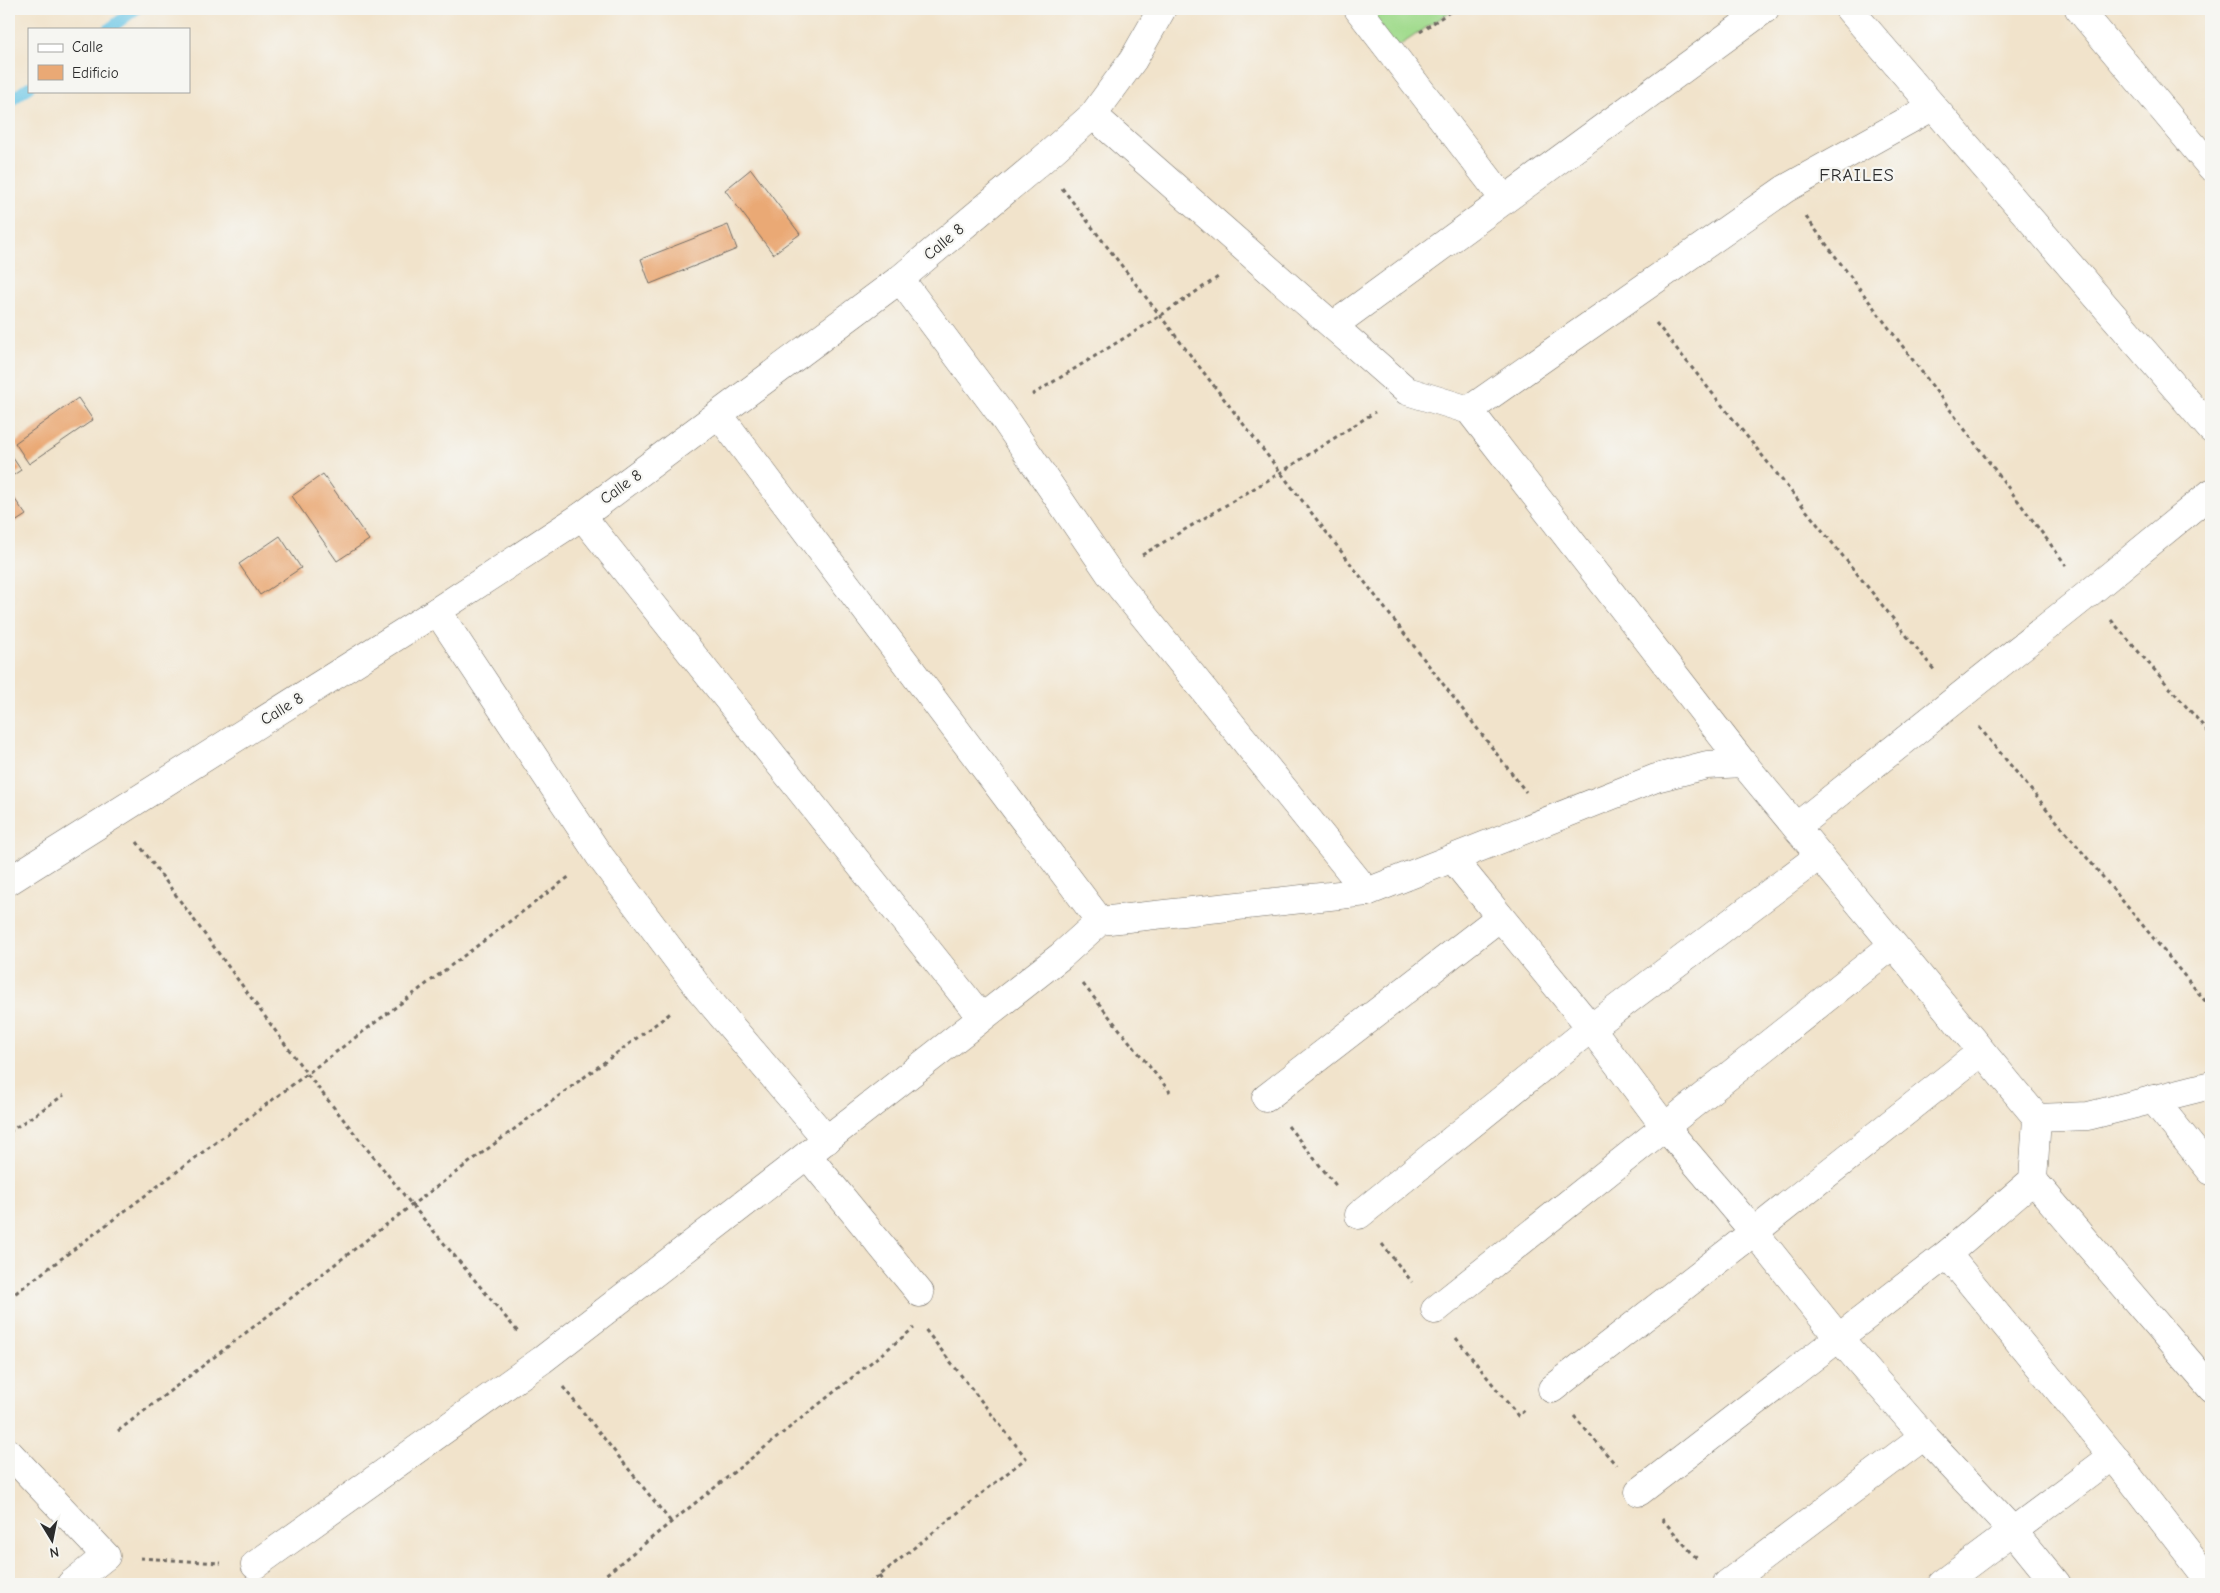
<svg xmlns="http://www.w3.org/2000/svg" width="2220" height="1593" viewBox="0 0 2220 1593" font-family="'Comic Neue',sans-serif">
	<style>
		.green { fill: #a3dc8f; stroke: #67845d }
		.lines { fill: none; stroke-linecap: round; stroke-linejoin: round }
		.stream { stroke: #67c5e5; stroke-width: 12 }
		.building { fill: #eaa975 }
		.street-casing { stroke: #706b63; stroke-width: 29 }
		.secondary-casing { stroke: #706b63; stroke-width: 29 }
		.path { stroke: #706b63; stroke-width: 3; stroke-dasharray: 4 4; stroke-linecap: butt }
		.street { stroke: #fff; stroke-width: 28 }
		.secondary { stroke: #fff; stroke-width: 28 }
		.labels { text-anchor: middle; dominant-baseline: central; stroke-width: 4.5; stroke-linejoin: round; paint-order: stroke }
		.street-label { font-size: 16px; fill: #2b2b2b; stroke: #f6f6f2 }
		.neighbourhood-label { font-size: 18px; letter-spacing: 1px; fill: #2b2b2b; stroke: #f6f6f2 }
	</style>
	<rect width="100%" height="100%" fill="#f6f6f2"/>
	<filter id="ink" filterUnits="userSpaceOnUse"><feTurbulence type="fractalNoise" baseFrequency=".02" numOctaves="2"/><feDisplacementMap in="SourceGraphic" scale="10" xChannelSelector="R" yChannelSelector="G"/><feConvolveMatrix kernelMatrix="1 2 1 2 8 2 1 2 1" color-interpolation-filters="sRGB"/></filter>
	<filter id="wash" filterUnits="userSpaceOnUse"><feTurbulence type="fractalNoise" baseFrequency=".0096" numOctaves="4" result="noise"/><feDisplacementMap in="SourceGraphic" scale="20" xChannelSelector="R" yChannelSelector="G"/><feGaussianBlur stdDeviation="1.12" result="paint"/><feColorMatrix in="noise" values="0 0 0 0 0 0 0 0 0 0 0 0 0 0 0 0 0 1.4 0 .05"/><feComposite in="paint" operator="in"/></filter>
	<g filter="url(#wash)">
		<rect width="100%" height="100%" fill="#f1e3cb"/>
		<polygon class="green" points="1358,9 1454,9 1390,52"/>
		<g class="lines">
			<g class="stream">
				<polyline points="109,29 136,9"/>
				<polyline points="9,102 29,87"/>
			</g>
		</g>
		<g id="blocks">
			<g class="building">
				<polygon points="751,169 800,234 773,254 725,190"/>
				<polygon points="728,225 737,249 650,284 641,259"/>
				<polygon points="78,398 93,420 29,464 15,443"/>
				<polygon points="9,452 21,470 9,478"/>
				<polygon points="323,474 369,540 337,561 292,496"/>
				<polygon points="9,491 26,515 9,526"/>
				<polygon points="280,536 301,568 260,595 239,564"/>
			</g>
		</g>
	</g>
	<g filter="url(#ink)">
		<use href="#blocks" fill-opacity="0" stroke="#706b63" stroke-width="1"/>
		<g class="lines">
			<g class="street-casing">
				<g id="street">
					<polyline points="1358,9 1504,199"/>
					<polyline points="1849,9 2211,429"/>
					<polyline points="2079,9 2211,167"/>
					<polyline points="1093,115 1407,391 1469,410 1743,763 2037,1118 2033,1180 1947,1254 1639,1492"/>
					<polyline points="900,279 1001,414 1110,574 1367,892"/>
					<polyline points="1334,325 1765,9"/>
					<polyline points="1469,410 1785,189 1932,107"/>
					<polyline points="719,415 1100,921"/>
					<polyline points="582,516 981,1017"/>
					<polyline points="437,611 599,855 701,991 827,1140"/>
					<polyline points="1796,827 2088,594 2211,493"/>
					<polyline points="1453,859 1591,1028 1665,1127 1754,1232 1838,1337 1924,1436 2013,1531 2056,1584"/>
					<polyline points="1266,1098 1500,917"/>
					<polyline points="2153,1099 2211,1171"/>
					<polyline points="2037,1118 2088,1116 2211,1085"/>
					<polyline points="807,1155 920,1293"/>
					<polyline points="2033,1180 2211,1388"/>
					<polyline points="1359,1215 1591,1028 1819,856"/>
					<polyline points="1947,1254 2113,1456 2211,1583"/>
					<polyline points="1435,1310 1893,945"/>
					<polyline points="1552,1389 1754,1232 1981,1052"/>
					<polyline points="9,1453 106,1556 71,1584"/>
					<polyline points="255,1565 542,1360 807,1155 1061,956 1100,921 1367,892 1656,778 1707,765 1743,763"/>
					<polyline points="1727,1584 1924,1436"/>
					<polyline points="1942,1584 2113,1456"/>
				</g>
			</g>
			<g class="secondary-casing">
				<polyline id="secondary" points="9,881 437,611 582,516 900,279 1041,161 1093,115 1133,60 1162,9"/>
			</g>
			<g class="path">
				<polyline points="1420,32 1454,9"/>
				<polyline points="1062,188 1526,792"/>
				<polyline points="1806,217 2066,565"/>
				<polyline points="1656,323 1935,671"/>
				<polyline points="1032,395 1160,316 1221,275"/>
				<polyline points="1142,555 1280,473 1375,412"/>
				<polyline points="2111,620 2211,735"/>
				<polyline points="1979,727 2211,1008"/>
				<polyline points="137,842 307,1074 412,1205 518,1332"/>
				<polyline points="1083,984 1170,1092"/>
				<polyline points="1288,1126 1338,1188"/>
				<polyline points="9,1132 64,1095"/>
				<polyline points="1382,1244 1412,1282"/>
				<polyline points="9,1298 570,876"/>
				<polyline points="1456,1338 1518,1416 1525,1410"/>
				<polyline points="563,1387 671,1522"/>
				<polyline points="1574,1416 1616,1465"/>
				<polyline points="118,1431 412,1205 672,1012"/>
				<polyline points="1662,1519 1699,1561"/>
				<polyline points="140,1558 221,1563"/>
				<polyline points="879,1576 885,1584"/>
				<polyline points="594,1584 914,1328"/>
				<polyline points="869,1584 1026,1458 924,1328"/>
			</g>
			<use href="#street" class="street"/>
			<use href="#secondary" class="secondary"/>
		</g>
	</g>
	<g class="labels">
		<g class="street-label">
			<text transform="translate(944 242) rotate(-40)">Calle 8</text>
			<text transform="translate(621 487) rotate(-36)">Calle 8</text>
			<text transform="translate(282 709) rotate(-32)">Calle 8</text>
		</g>
		<g class="neighbourhood-label">
			<text x="1857" y="175">FRAILES</text>
		</g>
	</g>
	<rect width="2220" height="1593" fill="none" stroke="#f6f6f2" stroke-width="30"/>
	<rect x="28" y="28" width="162" height="65" fill="#f6f6f2" stroke="#a5a5a2"/>
	<rect x="38" y="44" width="25" height="8" fill="#ffffff" stroke="#a5a5a2"/>
	<text x="72" y="52" font-size="15" fill="#2b2b2b">Calle</text>
	<rect x="38" y="65" width="25" height="15" fill="#eaa975" stroke="#a5a5a2"/>
	<text x="72" y="78" font-size="15" fill="#2b2b2b">Edificio</text>
	<g transform="translate(52 1540) rotate(170)" stroke="#f6f6f2" stroke-width="4" paint-order="stroke">
	<path d="M0-4L9 19L0 12L-9 19Z" fill="#2b2b2b"/>
	<text y="-8" font-size="14" font-weight="bold" text-anchor="middle" fill="#2b2b2b">N</text>
	</g>
</svg>
